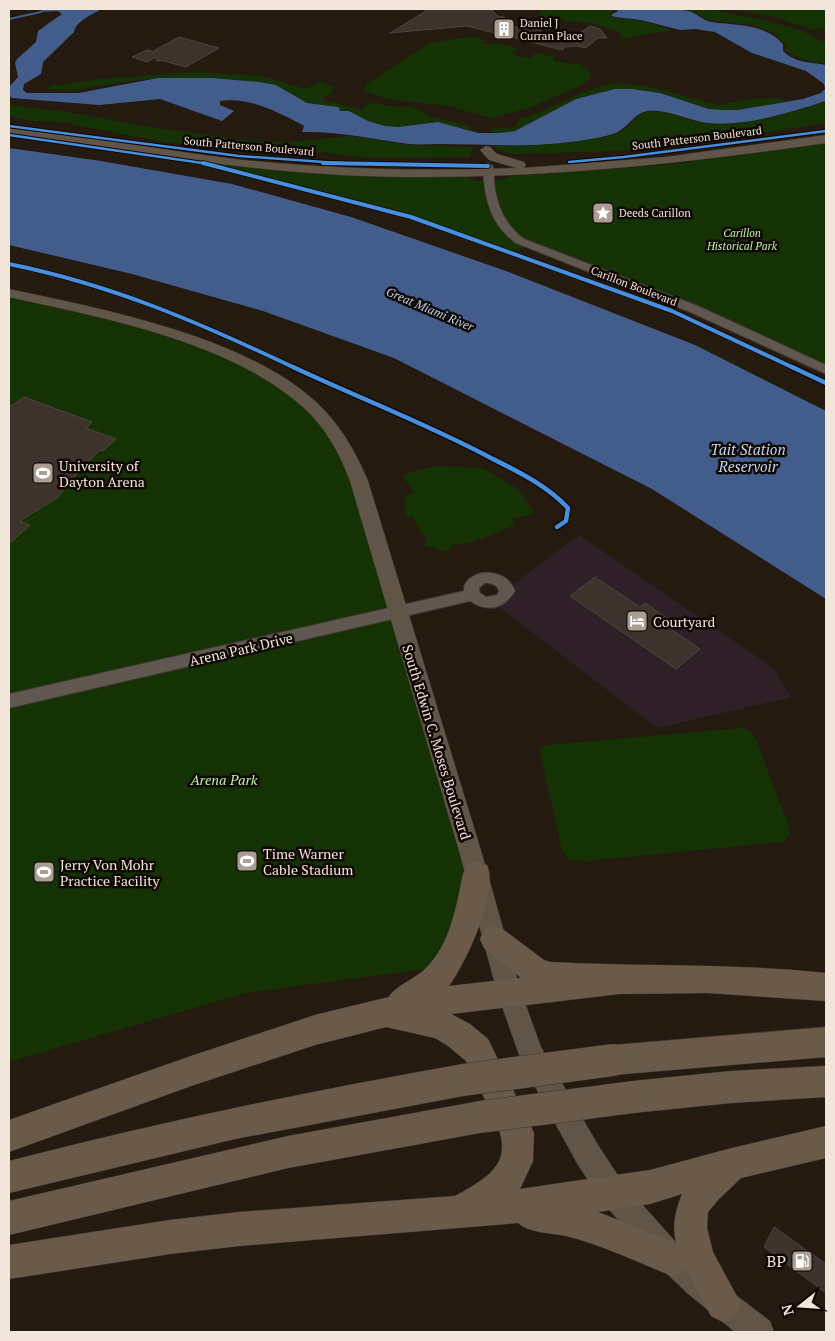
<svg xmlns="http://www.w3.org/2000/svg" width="835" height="1341" viewBox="0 0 835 1341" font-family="'PT Serif',serif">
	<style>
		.commercial { fill: #2f1f27 }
		.green { fill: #153205 }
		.water { fill: #425d8b }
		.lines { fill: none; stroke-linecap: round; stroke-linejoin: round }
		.stream { stroke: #425d8b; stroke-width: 2 }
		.building { fill: #3d322c; stroke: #4f443e }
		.minor-casing { stroke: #3f362f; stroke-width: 2 }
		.major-casing { stroke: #3f362f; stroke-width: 1 }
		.highway-casing { stroke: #3f362f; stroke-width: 1 }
		.minor { fill: #5f5750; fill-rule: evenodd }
		.major { fill: #615547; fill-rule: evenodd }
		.highway { fill: #695a49; fill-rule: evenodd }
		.highway-bridge-casing { stroke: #3f362f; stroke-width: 33; stroke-linecap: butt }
		.highway-bridge { stroke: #695a49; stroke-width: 32 }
		.cycleway-far2-casing { stroke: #0f0702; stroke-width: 4.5 }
		.cycleway-far1-casing { stroke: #0f0702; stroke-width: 5.5 }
		.cycleway-casing { stroke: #0f0702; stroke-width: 7 }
		.cycleway-far2 { stroke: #468fdf; stroke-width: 2.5 }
		.cycleway-far1 { stroke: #468fdf; stroke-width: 4 }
		.cycleway { stroke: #468fdf; stroke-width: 4.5 }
		.labels { text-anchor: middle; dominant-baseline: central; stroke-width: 5; stroke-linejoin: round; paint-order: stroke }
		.far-poi-label { font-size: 11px; fill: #f2e5da; stroke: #0f0702; text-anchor: start }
		.far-street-label { font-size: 11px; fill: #f2e5da; stroke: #0f0702 }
		.far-park-label { font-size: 11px; font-style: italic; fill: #bbf7a8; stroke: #0f0702 }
		.far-water-label { font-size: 12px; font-style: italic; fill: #c1d4f3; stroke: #0f0702 }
		.poi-label { font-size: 14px; fill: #f2e5da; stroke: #0f0702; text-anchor: start }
		.street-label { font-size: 14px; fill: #f2e5da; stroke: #0f0702 }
		.park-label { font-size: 14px; font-style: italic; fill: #bbf7a8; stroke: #0f0702 }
		.water-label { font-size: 15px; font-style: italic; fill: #c1d4f3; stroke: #0f0702 }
		.near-poi-label { font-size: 16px; fill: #f2e5da; stroke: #0f0702; text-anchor: end }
	</style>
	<rect width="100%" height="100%" fill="#251a0f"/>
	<polygon class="commercial" points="579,535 772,667 792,697 657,728 491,601"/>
	<g class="green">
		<polygon points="535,9 613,9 616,10 609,14 614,18 639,20 672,30 620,39 621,33 617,31 591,23 546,18 539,15 540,11"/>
		<path d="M678,9H706L768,21L800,30L826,43V64C811,61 798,59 785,50L786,45L772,32L754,25L714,21L705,19L696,13Z"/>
		<polygon points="730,9 826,9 826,27 814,30 776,17"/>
		<path d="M460,38L472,37L485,40L481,43C488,45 491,44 498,44C505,44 513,47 519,49L511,53L519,57L531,58L535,53L555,57L553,60L572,65L578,63L590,71L591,77L585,84L529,108L491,118L448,106L387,99L363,90L367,84L429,43Z"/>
		<polygon points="193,72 261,76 306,89 320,81 334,87 331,94 323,97 324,100 362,110 367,104 373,103 395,107 412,107 432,117 468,125 471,128 472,131 438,122 398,127 385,126 368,121 349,111 338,111 338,107 307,103 276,85 238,80 203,78 158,78 108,84 72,91 48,89 50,86 100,79"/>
		<path d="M617,83L646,86L718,105L742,100L777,98L789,101L738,110H715L660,93L632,89H615L576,99L515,131L492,133L490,129L511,128L516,126L520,119C553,110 583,87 617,83Z"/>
		<path d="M826,102V123L704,142L616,151L514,154L497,150L493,145C520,146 546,143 573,140C588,139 604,139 618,133C630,128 635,114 648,112C667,108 686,121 704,123C746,128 787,113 826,102Z"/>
		<polygon points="9,105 66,112 158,128 253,141 289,142 351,136 409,145 473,147 470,157 377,158 339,155 327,152 291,154 219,148 164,142 55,121 31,121 9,116"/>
		<polygon points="826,143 826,370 781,349 531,247 508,251 411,217 219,167 221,163 356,176 467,177 477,181 500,180 511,176 665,165"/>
		<polygon points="9,293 46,301 208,347 287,386 341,441 471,854 448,966 245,993 9,1062"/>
		<path d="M435,466L483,468L518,489L535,513L512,519L514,525C494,534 475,544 452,545L447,552L424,545L428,538L422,534L412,516L405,517L406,495L414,492L402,475Z"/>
		<polygon points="744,728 751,732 755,737 790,829 788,838 783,842 586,861 569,860 562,851 540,750 546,745"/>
	</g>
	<g class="water">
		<path d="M44,9H102C93,14 76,21 74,32L43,62L41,74L24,84L23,90L27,93H79L158,78H212L259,82L276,85L307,103L338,107L340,109L339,111H349L368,121L385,126L398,127L438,122L478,133H499L515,131L576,99L615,89H632L660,93L709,109L723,110H738L803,99L821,93L825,89L824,84L806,71L752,53L715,32L695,29L680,30L641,20L615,17L611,15L618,11L615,9C638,9 665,6 688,11C697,13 703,21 712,22C738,26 764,23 783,44V51C795,63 810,62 826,65V101C791,112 745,127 708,123C689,121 669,109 649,111C634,112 629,127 616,133C597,140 555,144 534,145C502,146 471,144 439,144C429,144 419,145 409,144C373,139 337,131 302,132L304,126L301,124C276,111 249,97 220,101V105L234,111L222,121L160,99L99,105L12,98L9,95V87L18,77L15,63L17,59L36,42L38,31L62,14L58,11L39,12Z"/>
		<polygon points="9,148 101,161 232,184 351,217 506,271 695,345 826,411 826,599 652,489 394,358 263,311 132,274 9,245"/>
	</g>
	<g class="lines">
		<polyline class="stream" points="9,19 41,12"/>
	</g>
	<g class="building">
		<polygon points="429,9 484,9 493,11 497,16 504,17 510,26 542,30 539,33 562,38 573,37 590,26 600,29 607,38 598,38 586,48 577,46 565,47 562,50 467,26 390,33"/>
		<polygon points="179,37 219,48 186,67 164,61 157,61 156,57 147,62 132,57 147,50 156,52 155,50"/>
		<polygon points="24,397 92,422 86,428 116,439 103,451 100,450 80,470 58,497 20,521 30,525 9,544 9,406 13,405"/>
		<polygon points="595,577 640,607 645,603 668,619 663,624 700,649 676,669 570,596"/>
		<polygon points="774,1227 826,1264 826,1293 764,1247"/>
	</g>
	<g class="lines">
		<g class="minor-casing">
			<g id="minor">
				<path d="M488,163L493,166C494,196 499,220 524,239L698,306L826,365V374L690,312L516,243C490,224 484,198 483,166Z"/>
				<path d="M482,573C497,572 509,576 515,591C504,609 488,613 470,601L9,708V694L464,591C463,581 473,575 482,573ZM485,583C491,583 497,584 499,591L497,595L486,597L480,593L479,588Z"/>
			</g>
		</g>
		<g class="major-casing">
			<g id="major">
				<path d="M9,128C84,135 159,150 234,159C328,169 423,172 517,168L489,160L480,150L486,146L490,147L497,154L524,162L526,165L524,168L665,157L826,135V143C665,166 504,183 341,175C229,169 120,149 9,135Z"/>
				<path d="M9,289C103,309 244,336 316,402C339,423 356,452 368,481L482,854L521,992L541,1047L598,1145L623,1183L682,1249L707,1273L770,1321L774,1332H735L687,1293L662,1269L603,1203L578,1165L522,1063L497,992L460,854L350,481C340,454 326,428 304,408C230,341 104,318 9,297Z"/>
			</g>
		</g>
		<g class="highway-casing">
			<g id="highway">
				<path d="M477,862L487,865C499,892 466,963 449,986L521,978L484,948L480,939L484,930L494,926L504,930L544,960L550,962C642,967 734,963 826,973V1001L707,993L619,994L451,1014L470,1024L488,1039L534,1133L533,1161L520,1189L650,1170L732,1148L826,1126V1158L741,1178L719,1199L708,1212L707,1228L713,1252L741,1304L735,1316L723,1322L711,1316L685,1269L684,1271L672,1276C637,1262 603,1245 566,1236C552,1233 529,1233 518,1223L239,1246L170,1254L9,1279V1245L170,1220L239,1212L455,1196C490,1177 515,1162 495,1120L491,1128L480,1133L288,1168L9,1235V1201L288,1136L480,1101L487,1104L477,1083L474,1091L463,1096L235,1139L9,1193V1161C159,1122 310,1091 463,1064L469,1067L466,1061L448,1046L435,1038L386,1027L315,1045L191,1086L9,1152V1120L191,1056L315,1015L389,997C394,987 416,978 425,969C451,944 456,907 463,874L467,865ZM682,1194C675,1212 672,1225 676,1243L598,1212L650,1204Z"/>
				<polygon points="826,1027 826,1057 613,1075 602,1071 598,1060 602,1049 613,1045"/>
				<polygon points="826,1066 826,1097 731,1103 633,1113 622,1108 617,1097 622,1086 633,1081 731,1071"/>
			</g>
		</g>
		<use href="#minor" class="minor"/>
		<use href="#major" class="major"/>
		<use href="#highway" class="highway"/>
		<g class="highway-bridge-casing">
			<g id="highway-bridge">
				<polyline points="463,1080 613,1060"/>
				<polyline points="480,1117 633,1097"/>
			</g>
		</g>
		<use href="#highway-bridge" class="highway-bridge"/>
		<g class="cycleway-far2-casing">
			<g id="cycleway-far2">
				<polyline points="9,126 239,156 352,164"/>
				<polyline points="9,135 209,164"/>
				<polyline points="569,162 624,157 826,131"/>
			</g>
		</g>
		<g class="cycleway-far1-casing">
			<g id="cycleway-far1">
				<polyline points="203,163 411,217 672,311 794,368"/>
				<polyline points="323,163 488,166"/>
				<path d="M9,264C113,285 200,323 295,368"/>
			</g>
		</g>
		<g class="cycleway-casing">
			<g id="cycleway">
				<path d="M293,367C359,398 427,424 491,458C519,472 546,485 568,508L566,521L557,527"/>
				<polyline points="792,367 826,383"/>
			</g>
		</g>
		<use href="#cycleway-far2" class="cycleway-far2"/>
		<use href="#cycleway-far1" class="cycleway-far1"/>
		<use href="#cycleway" class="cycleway"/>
	</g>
	<defs>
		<g id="building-square" transform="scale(1.125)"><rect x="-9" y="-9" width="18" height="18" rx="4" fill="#aa9e93" stroke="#0f0702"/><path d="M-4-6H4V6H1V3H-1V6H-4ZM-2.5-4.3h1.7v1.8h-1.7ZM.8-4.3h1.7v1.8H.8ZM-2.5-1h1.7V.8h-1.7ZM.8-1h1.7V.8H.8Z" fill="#fff"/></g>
		<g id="sight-square" transform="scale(1.125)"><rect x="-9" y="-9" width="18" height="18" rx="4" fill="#aa9e93" stroke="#0f0702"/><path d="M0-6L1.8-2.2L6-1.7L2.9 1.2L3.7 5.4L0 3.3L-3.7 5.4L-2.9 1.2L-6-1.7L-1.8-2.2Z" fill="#fff"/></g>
		<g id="stadium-square" transform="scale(1.125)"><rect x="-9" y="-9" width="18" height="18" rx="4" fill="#aa9e93" stroke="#0f0702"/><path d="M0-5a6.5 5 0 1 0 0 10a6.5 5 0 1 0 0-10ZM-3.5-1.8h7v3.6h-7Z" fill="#fff"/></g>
		<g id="hotel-square" transform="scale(1.125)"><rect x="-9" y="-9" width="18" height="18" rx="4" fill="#aa9e93" stroke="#0f0702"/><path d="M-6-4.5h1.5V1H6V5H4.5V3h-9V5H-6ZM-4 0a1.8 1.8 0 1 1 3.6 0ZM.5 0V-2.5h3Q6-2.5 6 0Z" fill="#fff"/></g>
		<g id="fuel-square" transform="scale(1.125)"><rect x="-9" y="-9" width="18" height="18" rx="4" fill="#aa9e93" stroke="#0f0702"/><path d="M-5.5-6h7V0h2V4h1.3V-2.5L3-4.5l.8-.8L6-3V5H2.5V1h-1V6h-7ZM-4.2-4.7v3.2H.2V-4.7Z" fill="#fff"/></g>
	</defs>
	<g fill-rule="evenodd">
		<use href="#building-square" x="504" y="29"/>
		<use href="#sight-square" x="603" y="213"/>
		<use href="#stadium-square" x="43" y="473"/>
		<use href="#hotel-square" x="637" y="621"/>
		<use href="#stadium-square" x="247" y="861"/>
		<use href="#stadium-square" x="44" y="872"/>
		<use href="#fuel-square" x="802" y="1261"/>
	</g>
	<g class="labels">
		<g class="far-poi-label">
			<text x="520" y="23">Daniel J<tspan x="520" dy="13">Curran Place</tspan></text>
			<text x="619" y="213">Deeds Carillon</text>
		</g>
		<g class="far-street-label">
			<text transform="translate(697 138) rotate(-7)">South Patterson Boulevard</text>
			<text transform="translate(249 146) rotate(5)">South Patterson Boulevard</text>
			<text transform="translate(634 286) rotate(21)">Carillon Boulevard</text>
		</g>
		<g class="far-park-label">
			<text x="742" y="233">Carillon<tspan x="742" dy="13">Historical Park</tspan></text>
		</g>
		<g class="far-water-label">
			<text transform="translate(430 309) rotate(23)">Great Miami River</text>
		</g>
		<g class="poi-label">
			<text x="59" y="465">University of<tspan x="59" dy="16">Dayton Arena</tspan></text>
			<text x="653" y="621">Courtyard</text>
			<text x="263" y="853">Time Warner<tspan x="263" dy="16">Cable Stadium</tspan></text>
			<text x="60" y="864">Jerry Von Mohr<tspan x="60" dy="16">Practice Facility</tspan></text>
		</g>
		<g class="street-label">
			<text transform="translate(241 649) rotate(-13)">Arena Park Drive</text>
			<text transform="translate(437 742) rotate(73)">South Edwin C. Moses Boulevard</text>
		</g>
		<g class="park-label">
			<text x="224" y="779">Arena Park</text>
		</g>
		<g class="water-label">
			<text x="748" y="449">Tait Station<tspan x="748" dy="17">Reservoir</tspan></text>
		</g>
		<g class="near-poi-label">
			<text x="786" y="1261">BP</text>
		</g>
	</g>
	<rect width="835" height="1341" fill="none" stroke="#f2e5da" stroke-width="20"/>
	<g transform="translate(800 1306) rotate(253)" stroke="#0f0702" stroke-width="4" paint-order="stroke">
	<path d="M0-4L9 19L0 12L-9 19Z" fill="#f2e5da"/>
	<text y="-8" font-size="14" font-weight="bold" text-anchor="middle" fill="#f2e5da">N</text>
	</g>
</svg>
